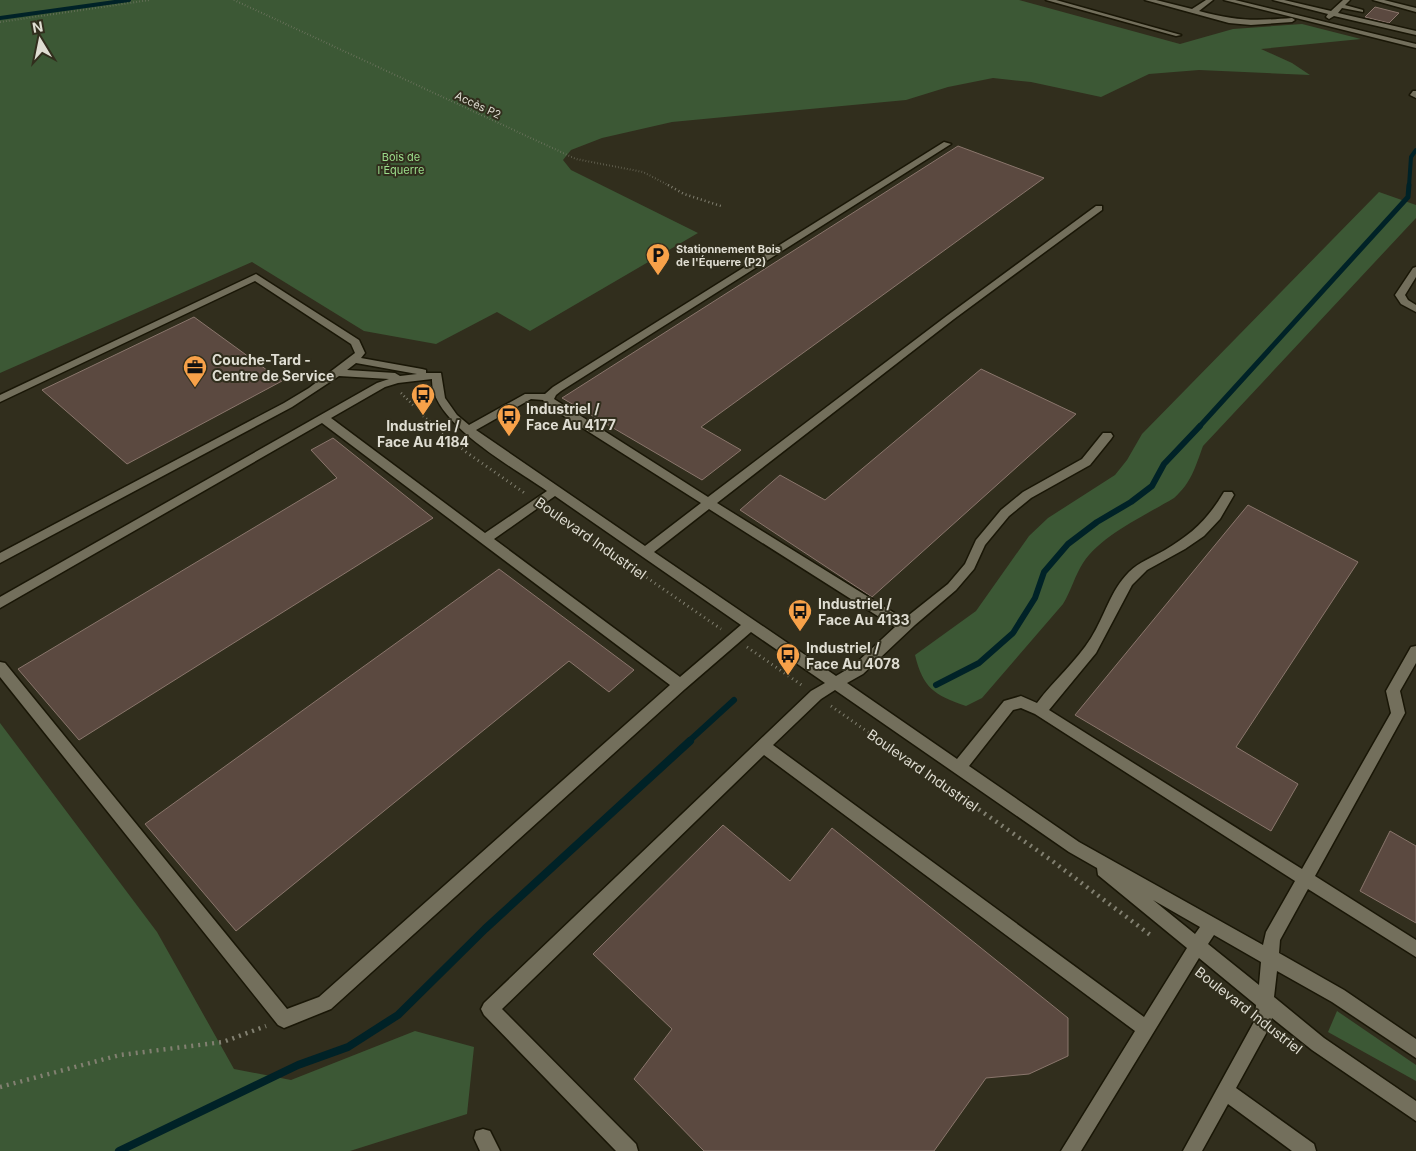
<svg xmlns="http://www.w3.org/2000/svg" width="1416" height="1151" viewBox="0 0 1416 1151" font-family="Inter,sans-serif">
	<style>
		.green { fill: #3c5835 }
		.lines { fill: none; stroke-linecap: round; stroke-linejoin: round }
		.stream-far3 { stroke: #002227; stroke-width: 4 }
		.stream-far2 { stroke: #002227; stroke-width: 5 }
		.stream-far1 { stroke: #002227; stroke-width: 6 }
		.stream { stroke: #002227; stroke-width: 8 }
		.building { fill: #5b4940; stroke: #8a766c }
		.minor-casing { stroke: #191606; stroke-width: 3 }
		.path-far3 { stroke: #828071; stroke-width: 2; stroke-dasharray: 0.5 2.5; stroke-linecap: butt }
		.path-far2 { stroke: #828071; stroke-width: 2.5; stroke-dasharray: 1 3; stroke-linecap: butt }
		.path-far1 { stroke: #828071; stroke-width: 3; stroke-dasharray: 1 4; stroke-linecap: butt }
		.path { stroke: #828071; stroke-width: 4.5; stroke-dasharray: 2 5; stroke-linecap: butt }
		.minor { fill: #736f5c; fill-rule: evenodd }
		.labels { text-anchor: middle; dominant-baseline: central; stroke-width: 4; stroke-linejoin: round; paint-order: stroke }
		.far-street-label { font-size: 11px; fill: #dfddd2; stroke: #312e1d }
		.far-park-label { font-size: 11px; fill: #9cdd8b; stroke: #312e1d }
		.far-poi-label { font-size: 11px; font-weight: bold; fill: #dfddd2; stroke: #312e1d; text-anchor: start }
		.poi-label { font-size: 14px; font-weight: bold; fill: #dfddd2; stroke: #312e1d; text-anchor: start }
		.street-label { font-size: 14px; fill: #dfddd2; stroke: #312e1d }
	</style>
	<rect width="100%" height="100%" fill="#312e1d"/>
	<g class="green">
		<polygon points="0,0 1019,0 1180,44 1233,29 1302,24 1361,39 1261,49 1292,63 1310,75 1199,70 1149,74 1101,97 1031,82 993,78 948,87 906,100 672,122 602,138 571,150 563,160 571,170 698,233 530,331 497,312 436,344 364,331 252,262 0,373"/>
		<path d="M1379,192L1416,205V218L1203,446C1195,468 1191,483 1174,498C1146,515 1101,535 1083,563C1075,575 1071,591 1063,604L982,698L966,706C934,695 923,688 915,655L976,611L1029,536L1048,518L1115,475L1127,460L1142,434Z"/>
		<polygon points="0,723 157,932 234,1069 291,1080 415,1031 474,1047 467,1114 350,1151 0,1151"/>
		<polygon points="1337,1011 1416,1065 1416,1081 1328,1032"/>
	</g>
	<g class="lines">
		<g class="stream-far3">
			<polyline points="0,18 129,0"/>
			<polyline points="1409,186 1411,157 1416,150"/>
		</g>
		<polyline class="stream-far2" points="1199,427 1408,197 1409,185"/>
		<g class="stream-far1">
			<polyline points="936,685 979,663 1013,633 1035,598 1044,572 1068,544 1097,522 1131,502 1152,486 1164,464 1200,426"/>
			<polyline points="688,742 734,700"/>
		</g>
		<polyline class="stream" points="119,1151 298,1065 348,1047 398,1015 485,929 690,741"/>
	</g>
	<g class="building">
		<polygon points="1375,7 1399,13 1389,23 1365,17"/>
		<polygon points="958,146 1044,178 701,427 741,450 702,480 562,398"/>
		<polygon points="194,317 282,381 127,464 42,390"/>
		<polygon points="981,369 1076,414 872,597 740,510 780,475 825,500"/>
		<polygon points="333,438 433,518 79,740 18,669 337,478 311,450"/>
		<polygon points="1248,505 1358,562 1236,747 1298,784 1271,831 1075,715"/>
		<polygon points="499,569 634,670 609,692 569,661 236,931 145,824"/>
		<polygon points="723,825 790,881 832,828 1068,1018 1068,1056 1029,1074 986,1078 934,1151 704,1151 634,1079 672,1029 593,954"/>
		<polygon points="1390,831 1416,846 1416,923 1360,891"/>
	</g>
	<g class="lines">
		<g class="minor-casing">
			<g id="minor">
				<polygon points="1046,0 1056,0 1181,35 1176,36"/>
				<path d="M1145,0H1156L1192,9L1206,0H1213L1199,11C1236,21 1254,21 1292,18L1295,20L1292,22L1251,25L1229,23Z"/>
				<polygon points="1224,0 1235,0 1416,44 1416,48"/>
				<polygon points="1273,0 1284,0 1331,11 1343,0 1350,0 1345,5 1363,10 1363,12 1342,8 1338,13 1416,31 1416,35 1334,16 1329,19 1326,17 1328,14"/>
				<polygon points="1373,0 1384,0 1416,8 1416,12"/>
				<polygon points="1413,91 1416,91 1416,98 1410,95"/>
				<path d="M944,142L951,144L561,391L556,395L554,399L708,497L948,315L1096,206H1102V210L954,319L717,503L904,619L948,584L965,564L976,540L1001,510L1023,492L1082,459L1103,433H1111L1113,436L1111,439L1090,465L1031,498L1009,516L985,545L974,569L956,590L915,625L863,674L847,683L957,759L1004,701L1021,696L1037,703C1054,680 1076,662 1091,638C1105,616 1110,591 1129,572C1139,562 1153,557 1165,550C1192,534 1208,519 1224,492H1232L1234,495L1220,519L1204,536L1185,549L1147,570L1132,585L1096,653L1049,710L1302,869L1391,713L1386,691L1411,647L1416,646V663L1400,691L1405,713L1315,876L1416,940V957L1308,889L1280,940L1279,953L1344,990L1416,1039V1058L1332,1002L1277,971L1274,997L1324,1038L1416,1101V1121L1312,1050L1272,1018L1269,1028L1236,1088L1314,1144L1316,1151H1292L1228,1104L1202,1151H1183L1255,1020L1256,1005L1199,958L1081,1151H1061L1135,1031L764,755L502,1009L636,1144L638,1151H616L484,1015L481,1009L484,1003L811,691L825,683L751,632L685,689L331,1009L284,1028L278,1025L0,677V662L5,663L287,1009L319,997L670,685L322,423L0,608V597L377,383L389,379L339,376L292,407L0,563V553L284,403L309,388L355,353L351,344L255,281L0,402V395L256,274L359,340L365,353L361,358L422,369L426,370V373H441L445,398L457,415L469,425L525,394H545L553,387ZM356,363L417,374L400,376L395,373L347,370ZM432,379C430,422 514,468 547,491L485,533L331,418L385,387L398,383ZM531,399L543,400L548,406L701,503L645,546L476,430ZM555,496L741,625L680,677L494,539ZM709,509L895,627L853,666L836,676L654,552ZM835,690L1069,852L1097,868L1098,875L1187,948L1144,1017L773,745L821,699ZM1021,708L1035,714L1295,881L1266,932L1263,945L1079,842L969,766L1013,710ZM1153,900L1200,927L1195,934ZM1214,935L1261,962L1259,985L1208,944Z"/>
				<polygon points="1416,267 1416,277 1405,295 1408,300 1416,305 1416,312 1401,304 1395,295 1413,268"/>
				<polygon points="483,1129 490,1131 500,1151 480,1151 474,1138 476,1131"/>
			</g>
		</g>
		<g class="path-far3">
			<polyline points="234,0 576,159 643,172 670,186"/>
			<polyline points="0,22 150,0"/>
		</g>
		<g class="path-far2">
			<polyline points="668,185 684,194 721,206"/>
			<polyline points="401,393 413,405"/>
			<polyline points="423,416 437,427"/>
		</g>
		<g class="path-far1">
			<polyline points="435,426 466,452 526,494"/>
			<polyline points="552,512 721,629"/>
			<polyline points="747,647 803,686"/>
			<polyline points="831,706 882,742"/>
		</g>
		<g class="path">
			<polyline points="881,741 1051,860 1153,937"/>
			<polyline points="0,1087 120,1055 223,1042 266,1026"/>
		</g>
		<use href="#minor" class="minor"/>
	</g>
	<defs>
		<g id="parking-pin" transform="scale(1.25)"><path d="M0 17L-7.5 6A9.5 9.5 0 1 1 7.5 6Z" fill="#f7a149" stroke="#312e1d"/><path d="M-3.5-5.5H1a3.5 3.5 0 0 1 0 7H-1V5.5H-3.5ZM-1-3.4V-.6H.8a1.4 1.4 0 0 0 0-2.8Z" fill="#111"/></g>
		<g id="office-pin" transform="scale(1.25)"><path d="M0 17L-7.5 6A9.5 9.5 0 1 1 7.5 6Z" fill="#f7a149" stroke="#312e1d"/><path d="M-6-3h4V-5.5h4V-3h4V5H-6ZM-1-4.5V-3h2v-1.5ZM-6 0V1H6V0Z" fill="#111"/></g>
		<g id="bus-pin" transform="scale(1.25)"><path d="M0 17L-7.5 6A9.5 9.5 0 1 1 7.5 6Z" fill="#f7a149" stroke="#312e1d"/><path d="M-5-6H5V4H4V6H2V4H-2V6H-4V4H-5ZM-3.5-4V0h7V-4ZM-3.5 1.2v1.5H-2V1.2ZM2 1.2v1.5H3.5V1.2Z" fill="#111"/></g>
	</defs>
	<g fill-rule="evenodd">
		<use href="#parking-pin" x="658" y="255"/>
		<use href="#office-pin" x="195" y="367"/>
		<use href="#bus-pin" x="423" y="395"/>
		<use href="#bus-pin" x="509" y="416"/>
		<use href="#bus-pin" x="800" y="611"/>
		<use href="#bus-pin" x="788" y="655"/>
	</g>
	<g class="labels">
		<g class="far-street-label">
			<text transform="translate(478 105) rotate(25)">Accès P2</text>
		</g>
		<g class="far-park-label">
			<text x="401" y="157">Bois de<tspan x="401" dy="13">l'Équerre</tspan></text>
		</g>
		<g class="far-poi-label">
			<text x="676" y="249">Stationnement Bois<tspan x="676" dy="13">de l'Équerre (P2)</tspan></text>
		</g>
		<g class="poi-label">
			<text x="212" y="359">Couche-Tard -<tspan x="212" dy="16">Centre de Service</tspan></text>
			<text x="526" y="408">Industriel /<tspan x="526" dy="16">Face Au 4177</tspan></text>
			<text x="423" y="425" text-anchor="middle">Industriel /<tspan x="423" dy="16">Face Au 4184</tspan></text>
			<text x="818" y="603">Industriel /<tspan x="818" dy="16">Face Au 4133</tspan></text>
			<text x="806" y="647">Industriel /<tspan x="806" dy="16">Face Au 4078</tspan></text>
		</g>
		<g class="street-label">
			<text transform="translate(591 538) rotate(35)">Boulevard Industriel</text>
			<text transform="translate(923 770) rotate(35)">Boulevard Industriel</text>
			<text transform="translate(1249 1010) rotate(38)">Boulevard Industriel</text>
		</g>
	</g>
	<g transform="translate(40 40) rotate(350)" stroke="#312e1d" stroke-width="4" paint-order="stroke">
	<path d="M0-4L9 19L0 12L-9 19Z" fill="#dfddd2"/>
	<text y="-8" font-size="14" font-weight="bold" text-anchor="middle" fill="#dfddd2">N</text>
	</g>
</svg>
